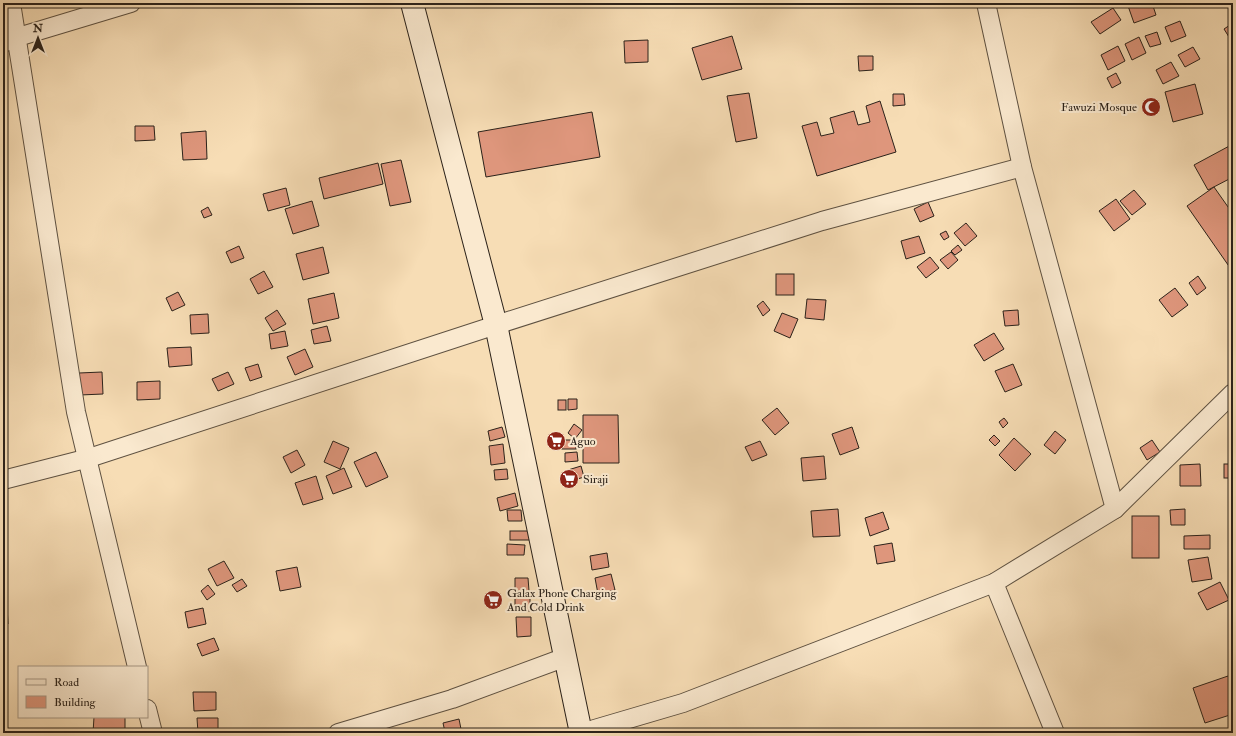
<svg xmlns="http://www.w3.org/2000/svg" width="1236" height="736" viewBox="0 0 1236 736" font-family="'IM FELL Double Pica',serif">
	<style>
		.building { fill: #de967c; stroke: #2b221a }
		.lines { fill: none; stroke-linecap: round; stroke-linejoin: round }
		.street-casing { stroke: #5e5141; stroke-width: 20 }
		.secondary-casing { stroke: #2b221a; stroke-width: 24 }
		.street { stroke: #fae9cf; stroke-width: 18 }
		.secondary { stroke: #fae9cf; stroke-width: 22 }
		.labels { text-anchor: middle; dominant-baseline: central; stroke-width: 4; stroke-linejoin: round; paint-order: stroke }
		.poi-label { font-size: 12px; fill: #2b221a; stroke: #fae9cf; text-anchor: start }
	</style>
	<rect width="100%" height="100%" fill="#f7ddb5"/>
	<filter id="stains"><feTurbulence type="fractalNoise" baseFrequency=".005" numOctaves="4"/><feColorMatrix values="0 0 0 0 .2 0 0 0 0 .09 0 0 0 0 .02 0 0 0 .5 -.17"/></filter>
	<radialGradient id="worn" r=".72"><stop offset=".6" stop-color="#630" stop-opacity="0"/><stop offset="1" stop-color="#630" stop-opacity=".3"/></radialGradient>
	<g class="building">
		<polygon points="1127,3 1152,3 1156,15 1134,23"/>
		<polygon points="1113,8 1121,20 1100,34 1091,22"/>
		<polygon points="1180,21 1186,36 1171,42 1165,27"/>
		<polygon points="1230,25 1233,35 1229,37 1224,29"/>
		<polygon points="1157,32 1161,44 1150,47 1145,36"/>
		<polygon points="732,36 742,69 702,80 692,48"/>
		<polygon points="1139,37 1146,53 1132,60 1125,44"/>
		<polygon points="648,40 648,62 625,63 624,41"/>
		<polygon points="1118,46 1125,61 1108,70 1101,55"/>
		<polygon points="1193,47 1200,59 1185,67 1178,55"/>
		<polygon points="858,56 873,56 873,70 859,71"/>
		<polygon points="1171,62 1179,76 1163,84 1156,70"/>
		<polygon points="1116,73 1121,83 1112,88 1107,78"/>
		<polygon points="1195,84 1203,114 1173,122 1165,92"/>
		<polygon points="749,93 757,138 736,142 727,96"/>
		<polygon points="893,94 904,94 905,105 893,106"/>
		<polygon points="880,101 896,152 817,176 802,126 817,122 821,136 834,133 830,118 854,111 858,125 870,122 866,106"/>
		<polygon points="592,112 600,157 486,177 478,132"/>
		<polygon points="135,126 154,126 155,140 135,141"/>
		<polygon points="206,131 207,159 183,160 181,133"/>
		<polygon points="1233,144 1233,177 1208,190 1194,165"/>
		<polygon points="401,160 411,202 390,206 381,164"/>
		<polygon points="378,163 383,184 324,199 319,178"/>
		<polygon points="1214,187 1233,214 1233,272 1187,206"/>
		<polygon points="286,188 290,205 268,211 263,194"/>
		<polygon points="1134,190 1146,204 1132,215 1120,201"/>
		<polygon points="1116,199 1130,219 1114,231 1099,211"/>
		<polygon points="312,201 319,226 293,234 285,209"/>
		<polygon points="928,202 934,216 920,222 914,209"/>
		<polygon points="208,207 212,215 204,218 201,211"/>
		<polygon points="966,223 977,236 965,246 954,233"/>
		<polygon points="946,231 949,237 944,240 940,234"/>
		<polygon points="919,236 925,253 906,259 901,241"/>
		<polygon points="958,245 962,250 955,255 951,251"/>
		<polygon points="239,246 244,258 231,263 226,252"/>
		<polygon points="323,247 329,273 303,280 296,254"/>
		<polygon points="951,252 958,260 948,269 940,260"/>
		<polygon points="930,257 939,268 926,278 917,267"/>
		<polygon points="264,271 273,287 258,294 250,279"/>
		<rect x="776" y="274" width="18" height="21"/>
		<polygon points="1198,276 1206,288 1197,295 1189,283"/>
		<polygon points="1175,288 1188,305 1172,317 1159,300"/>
		<polygon points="178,292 185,305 172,311 166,298"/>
		<polygon points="334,293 339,318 313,324 308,299"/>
		<polygon points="807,299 826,300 824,320 805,318"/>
		<polygon points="763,301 770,310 763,316 757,306"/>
		<polygon points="277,310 286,324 273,331 265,318"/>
		<polygon points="1018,310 1019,325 1005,326 1003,311"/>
		<polygon points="782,313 798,319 790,338 774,331"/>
		<polygon points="208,314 209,333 191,334 190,315"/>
		<polygon points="327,326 331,341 314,344 311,330"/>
		<polygon points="285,331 288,346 271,349 269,334"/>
		<polygon points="994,333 1004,349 984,361 974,345"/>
		<polygon points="191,347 192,365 169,367 167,348"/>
		<polygon points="305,349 313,367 295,375 287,357"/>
		<polygon points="258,364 262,377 250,381 245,368"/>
		<polygon points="1013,364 1022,385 1005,392 995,371"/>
		<polygon points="102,372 103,394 80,395 79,373"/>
		<polygon points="228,372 234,384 218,391 212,379"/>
		<polygon points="160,381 160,399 137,400 137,382"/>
		<polygon points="568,399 577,399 577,409 568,410"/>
		<rect x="558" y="400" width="8" height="10"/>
		<polygon points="777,408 789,423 775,435 762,420"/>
		<polygon points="583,415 618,415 619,463 583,463"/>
		<polygon points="1004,418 1008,423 1003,428 999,422"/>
		<polygon points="574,424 582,430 575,439 568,433"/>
		<polygon points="502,427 505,437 490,441 488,431"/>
		<polygon points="852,427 859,448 840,455 832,434"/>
		<polygon points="1055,431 1066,440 1055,454 1044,445"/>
		<polygon points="994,435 1000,441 995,446 989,440"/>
		<polygon points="1014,438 1031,454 1015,471 999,455"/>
		<rect x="562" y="440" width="14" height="9"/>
		<polygon points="1152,440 1160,452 1147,460 1140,448"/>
		<polygon points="333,441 349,448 340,469 324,462"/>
		<polygon points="760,441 767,455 752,461 745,447"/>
		<polygon points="503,444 505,463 491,465 489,446"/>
		<polygon points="297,450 305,465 291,473 283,457"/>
		<polygon points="376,452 388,477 366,487 354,462"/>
		<polygon points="577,452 578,461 565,462 565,453"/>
		<polygon points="824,456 826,479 803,481 801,458"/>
		<polygon points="1200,464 1201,486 1180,486 1180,465"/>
		<rect x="1224" y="464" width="9" height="14"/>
		<polygon points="581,466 584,477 571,481 568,470"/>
		<polygon points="344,468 352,487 333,494 326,476"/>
		<polygon points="507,469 508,479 495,480 494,470"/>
		<polygon points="316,476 323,499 303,505 295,483"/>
		<polygon points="515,493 518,506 500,511 497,498"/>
		<polygon points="838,509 840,536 813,537 811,511"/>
		<polygon points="1185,509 1185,525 1171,525 1170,510"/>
		<polygon points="507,510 521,510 522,521 508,521"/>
		<polygon points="883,512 889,529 870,536 865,518"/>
		<rect x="1132" y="516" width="27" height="42"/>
		<rect x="510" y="531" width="20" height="9"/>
		<polygon points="1210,535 1210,549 1184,549 1184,536"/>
		<polygon points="892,543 895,561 877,564 874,546"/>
		<polygon points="507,544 525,545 524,555 507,555"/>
		<polygon points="607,553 609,567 592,570 590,556"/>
		<polygon points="1208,557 1212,579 1192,582 1188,560"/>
		<polygon points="224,561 234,578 217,586 208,569"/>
		<polygon points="297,567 301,587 280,591 276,571"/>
		<polygon points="611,574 615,590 598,594 595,578"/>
		<polygon points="515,578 528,578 529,591 515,591"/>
		<polygon points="242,579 247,586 237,592 232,585"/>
		<polygon points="1220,582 1229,600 1207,610 1198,593"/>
		<rect x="3" y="584" width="4" height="21"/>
		<polygon points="208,585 215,594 207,600 201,591"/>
		<rect x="515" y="594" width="15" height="17"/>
		<polygon points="3,606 7,606 8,624 3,624"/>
		<polygon points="203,608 206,624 188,628 185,612"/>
		<polygon points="516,617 531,617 531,636 517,637"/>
		<polygon points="214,638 219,650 202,656 197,644"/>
		<polygon points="1228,676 1233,690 1233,714 1205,723 1193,688"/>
		<polygon points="193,692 216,692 216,710 194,711"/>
		<polygon points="94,717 125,717 125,733 93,733"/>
		<polygon points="197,718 218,718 218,733 198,733"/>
		<polygon points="459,719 461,729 445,732 443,723"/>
	</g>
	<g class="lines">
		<g class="street-casing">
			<g id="street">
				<polyline points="11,3 76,412 137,667"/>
				<polyline points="986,3 1022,167 1115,509"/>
				<polyline points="3,43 18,37 131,3"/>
				<polyline points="3,480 89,458 496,325 822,221 1022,167"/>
				<polyline points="994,583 1055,733"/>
				<polyline points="147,709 153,733"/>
				<polyline points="338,733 452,699 566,657"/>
				<polyline points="581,733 683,703 994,583 1115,509 1233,393"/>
			</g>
		</g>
		<g class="secondary-casing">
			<polyline id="secondary" points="412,3 496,325 581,733"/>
		</g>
		<use href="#street" class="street"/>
		<use href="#secondary" class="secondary"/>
	</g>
	<defs>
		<g id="mosque-disc" transform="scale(1)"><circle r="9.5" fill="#8f2418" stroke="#fae9cf"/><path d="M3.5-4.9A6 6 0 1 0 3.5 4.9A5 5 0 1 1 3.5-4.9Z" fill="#fff"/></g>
		<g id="supermarket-disc" transform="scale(1)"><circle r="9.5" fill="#8f2418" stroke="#fae9cf"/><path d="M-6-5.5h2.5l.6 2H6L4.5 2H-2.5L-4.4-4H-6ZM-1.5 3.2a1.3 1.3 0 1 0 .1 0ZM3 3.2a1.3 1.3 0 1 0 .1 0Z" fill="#fff"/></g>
	</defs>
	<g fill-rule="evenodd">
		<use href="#mosque-disc" x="1151" y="107"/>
		<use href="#supermarket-disc" x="556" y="441"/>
		<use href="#supermarket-disc" x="569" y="479"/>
		<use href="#supermarket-disc" x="493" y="600"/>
	</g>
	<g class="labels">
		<g class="poi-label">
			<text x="1137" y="107" text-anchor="end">Fawuzi Mosque</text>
			<text x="570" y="441">Aguo</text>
			<text x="583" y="479">Siraji</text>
			<text x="507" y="593">Galax Phone Charging<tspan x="507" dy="14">And Cold Drink</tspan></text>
		</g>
	</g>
	<rect width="1236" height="736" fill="none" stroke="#f7ddb5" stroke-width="16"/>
	<rect x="4" y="4" width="1228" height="728" fill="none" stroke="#2b221a" stroke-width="2"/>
	<rect x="8" y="8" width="1220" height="720" fill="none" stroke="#2b221a"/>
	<rect x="18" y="666" width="130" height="52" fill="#fae9cf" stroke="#a79987"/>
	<rect x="26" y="679" width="20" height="6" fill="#fae9cf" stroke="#a79987"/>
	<text x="54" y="686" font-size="12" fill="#2b221a">Road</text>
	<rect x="26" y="696" width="20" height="12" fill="#de967c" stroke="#a79987"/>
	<text x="54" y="706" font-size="12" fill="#2b221a">Building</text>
	<g transform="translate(38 38)" stroke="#fae9cf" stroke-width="3" paint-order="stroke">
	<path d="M0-3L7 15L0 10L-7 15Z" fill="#2b221a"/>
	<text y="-6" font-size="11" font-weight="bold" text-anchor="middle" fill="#2b221a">N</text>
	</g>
	<rect width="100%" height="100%" filter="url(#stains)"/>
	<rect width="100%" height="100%" fill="url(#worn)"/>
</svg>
